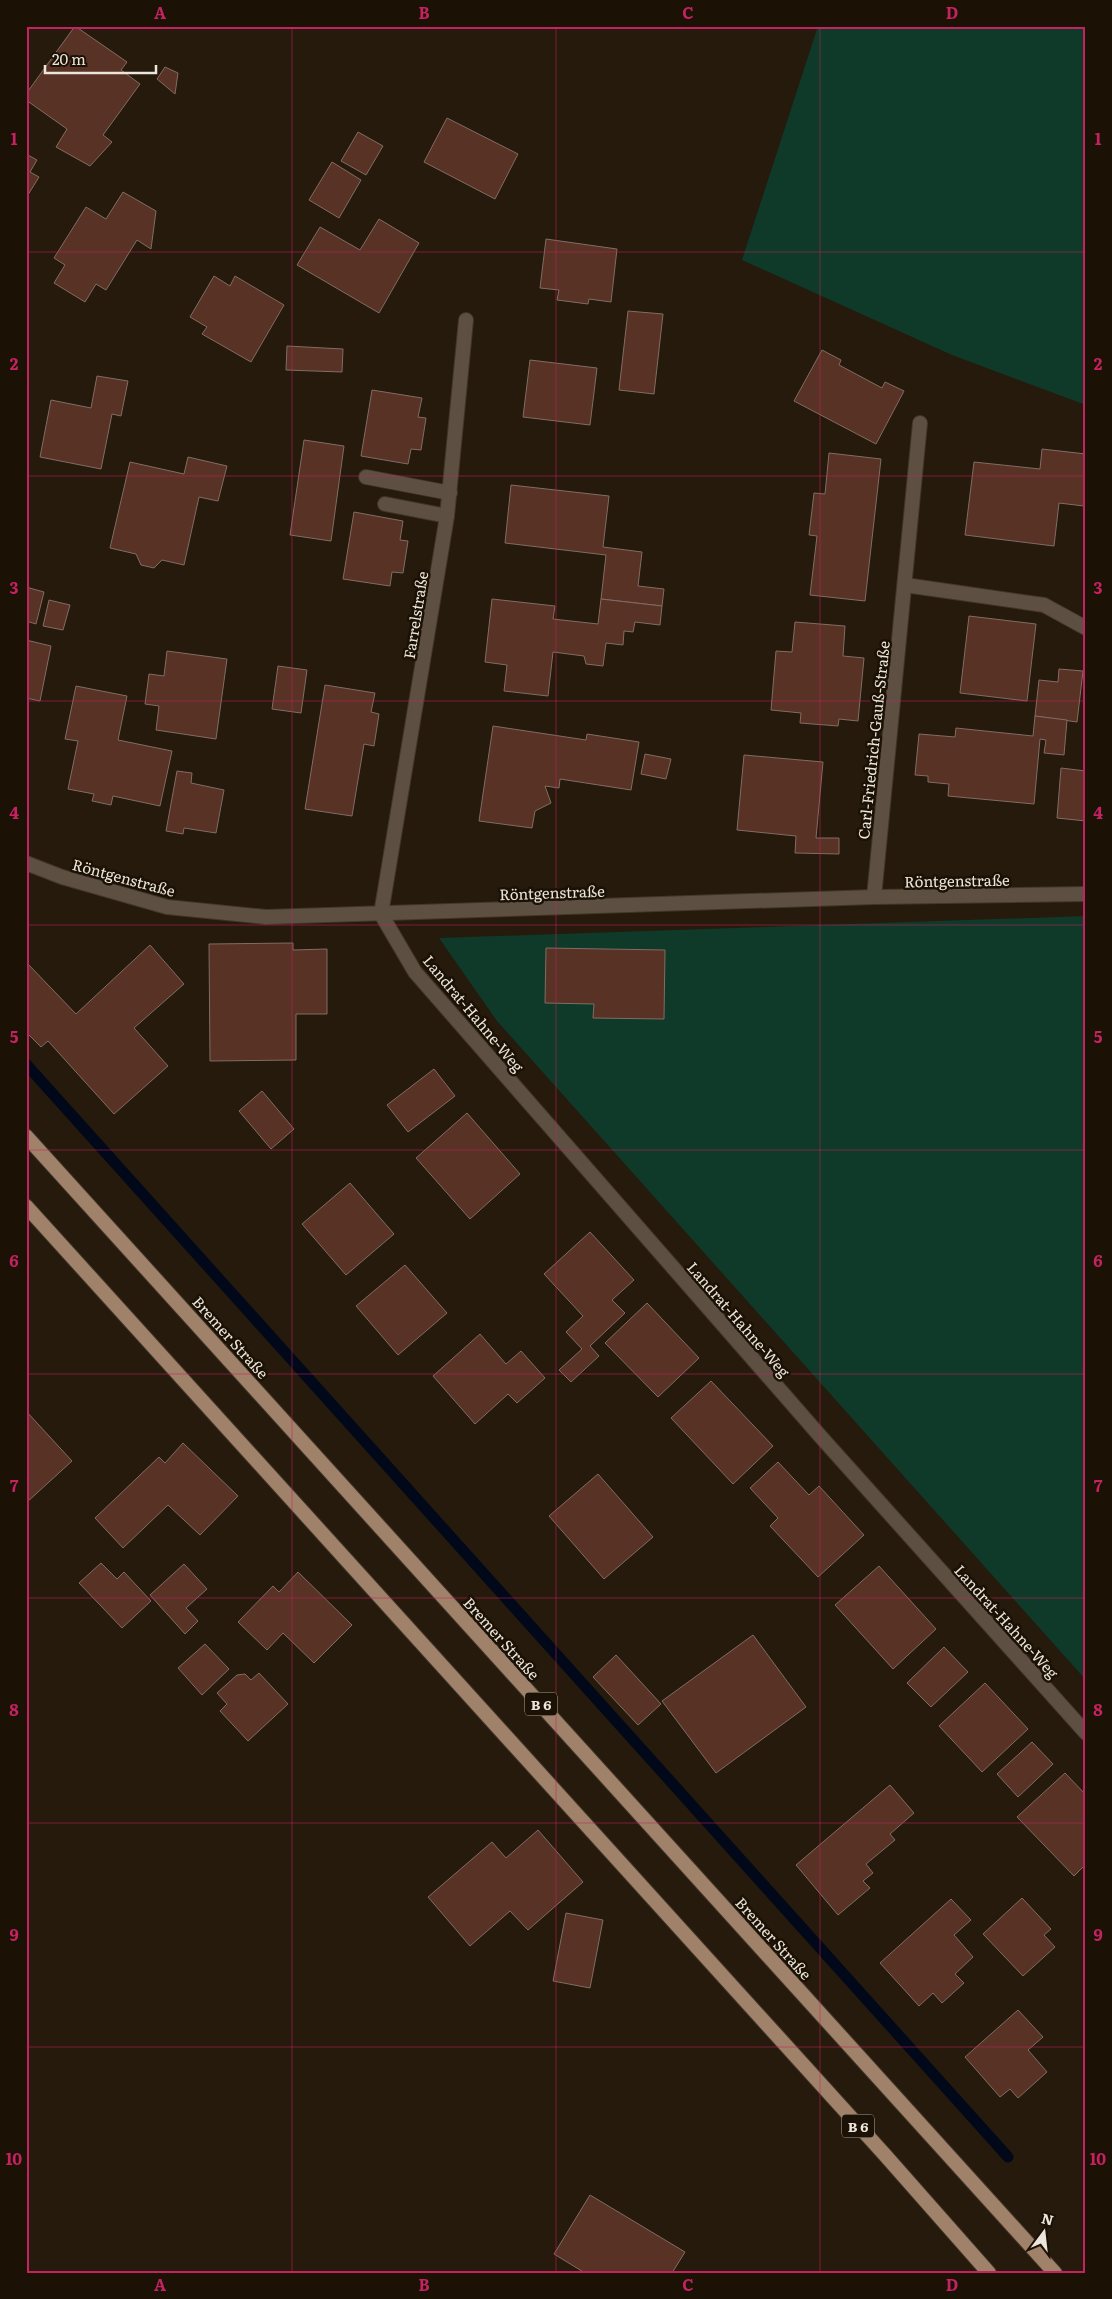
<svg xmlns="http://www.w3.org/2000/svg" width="1112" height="2299" viewBox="0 0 1112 2299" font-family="Literata,serif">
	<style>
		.green { fill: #0f3a29 }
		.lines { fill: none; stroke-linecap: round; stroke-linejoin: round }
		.stream { stroke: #000819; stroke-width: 11 }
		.building { fill: #583225; stroke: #826c64 }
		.service-casing { stroke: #413628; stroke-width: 16 }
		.minor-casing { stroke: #413628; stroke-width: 16 }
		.primary-casing { stroke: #413628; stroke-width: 16 }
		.service { stroke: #5e4f43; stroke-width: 14 }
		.minor { stroke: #5e4f43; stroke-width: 14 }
		.primary { stroke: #9f8269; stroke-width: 14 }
		.grid { fill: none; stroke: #c42261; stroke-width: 1; stroke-opacity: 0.55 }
		.labels { text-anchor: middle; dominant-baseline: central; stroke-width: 5; stroke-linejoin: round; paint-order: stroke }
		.shield { fill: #1b1104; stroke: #ada59a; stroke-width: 1 }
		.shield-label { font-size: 14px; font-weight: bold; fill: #ece5db }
		.street-label { font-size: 15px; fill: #ece5db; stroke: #1b1104 }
		.neatline { fill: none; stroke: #c42261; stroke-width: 2 }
		.grid-label { font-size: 16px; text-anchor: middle; font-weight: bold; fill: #c42261 }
	</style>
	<rect width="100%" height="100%" fill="#251a0b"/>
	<g class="green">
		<polygon points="818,26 1086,26 1086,405 952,355 742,260"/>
		<polygon points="1086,916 1086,1680 497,1021 439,938"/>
	</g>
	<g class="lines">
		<polyline class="stream" points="26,1064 1008,2157"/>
	</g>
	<g class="building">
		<polygon points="75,26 127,62 121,70 140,84 103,135 112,142 90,166 56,147 67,129 26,100 26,94"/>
		<polygon points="165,67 178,73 175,94 157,79"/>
		<polygon points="447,118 518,154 495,199 424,162"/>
		<polygon points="358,132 383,146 366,175 341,161"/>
		<polygon points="26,154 37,160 30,172 39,177 26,198"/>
		<polygon points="332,162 361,180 339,218 309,200"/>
		<polygon points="123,192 156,211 151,249 137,240 106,290 96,284 85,302 54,283 65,265 54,258 86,207 106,219"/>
		<polygon points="379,219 419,243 379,313 297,265 320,227 360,250"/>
		<polygon points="546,239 617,249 611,302 589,299 588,304 557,300 559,290 540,288"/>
		<polygon points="214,276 230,286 235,276 284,305 251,362 202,334 207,327 190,317"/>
		<polygon points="628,311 663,314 654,394 619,390"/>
		<polygon points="287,346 343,349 342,372 286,370"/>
		<polygon points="822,350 841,360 839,365 882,388 885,382 904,391 876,444 794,401"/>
		<polygon points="530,360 597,368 590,425 523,417"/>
		<polygon points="97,376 128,381 121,416 112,414 101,469 40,457 51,400 91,408"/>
		<polygon points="372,390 422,398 418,417 426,418 421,450 411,449 408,464 361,456"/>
		<polygon points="304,440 344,446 331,541 290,535"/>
		<polygon points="1042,449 1086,454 1084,506 1059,503 1054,546 965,535 974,462 1040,469"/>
		<polygon points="829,453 881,459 865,601 810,595 817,536 809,535 814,493 825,494"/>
		<polygon points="188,457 227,466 218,501 199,497 184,565 162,560 154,568 141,565 136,554 110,548 130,462 184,474"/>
		<polygon points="511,485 609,496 603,547 642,552 638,586 664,589 662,606 601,599 606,555 505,543"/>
		<polygon points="354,512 403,521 400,540 408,541 403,573 392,572 390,586 343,579"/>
		<polygon points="26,587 44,592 36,624 26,621"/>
		<polygon points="492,599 555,606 553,619 598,624 601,599 662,606 660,625 635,622 633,632 624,631 623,645 606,643 603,666 586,664 584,656 553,652 548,696 504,691 507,665 485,662"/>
		<polygon points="49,600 70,605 63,630 43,626"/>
		<polygon points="969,616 1036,624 1027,701 960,693"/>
		<polygon points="795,622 845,626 843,656 864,658 858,721 839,719 838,726 800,723 801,713 771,710 776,651 792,652"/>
		<polygon points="26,640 51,646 40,701 26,698"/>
		<polygon points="167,651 227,659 216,739 156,730 159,706 145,704 149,674 164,676"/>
		<polygon points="278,666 307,670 301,713 272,709"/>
		<polygon points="1059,669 1083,671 1077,722 1035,716 1039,680 1058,682"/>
		<polygon points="325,685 375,693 371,712 379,714 374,746 364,744 352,816 305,809"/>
		<polygon points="76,686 127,696 118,740 172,751 160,806 113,796 111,805 92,801 94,794 68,789 78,741 65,739"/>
		<polygon points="1035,716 1067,720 1064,755 1044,753 1046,740 1040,739 1034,804 948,796 949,784 928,782 928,776 915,775 919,734 955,737 956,728 1033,736"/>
		<polygon points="493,726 586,740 587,734 639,742 631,790 560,779 559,788 545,786 551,803 535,811 532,828 479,821"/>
		<polygon points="645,754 671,759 666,779 641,774"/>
		<polygon points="744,755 823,762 816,838 839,838 839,854 795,853 796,836 737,830"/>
		<polygon points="1061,768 1086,771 1086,821 1057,818"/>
		<polygon points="177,771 192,773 191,783 224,790 216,833 184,828 183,834 166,831"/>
		<polygon points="293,943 293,950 327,949 327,1014 296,1014 296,1060 210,1061 209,944"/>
		<polygon points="150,945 184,984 134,1028 168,1066 114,1114 48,1041 41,1047 26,1032 26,962 76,1014"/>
		<polygon points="546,948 665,950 664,1019 593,1018 594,1004 545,1003"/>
		<polygon points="434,1069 455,1096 408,1132 387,1105"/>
		<polygon points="262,1091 294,1129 271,1149 239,1111"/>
		<polygon points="467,1113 520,1174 470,1219 416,1158"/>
		<polygon points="350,1183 394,1234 346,1275 302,1224"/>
		<polygon points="590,1232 634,1280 612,1300 625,1313 590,1346 599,1356 571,1382 559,1370 582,1349 566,1332 583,1316 544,1274"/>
		<polygon points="405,1265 447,1313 398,1355 356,1306"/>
		<polygon points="647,1303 699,1358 658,1397 605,1343"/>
		<polygon points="480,1334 506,1364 521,1351 545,1378 517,1403 508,1394 475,1424 433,1376"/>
		<polygon points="711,1381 773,1446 733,1484 671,1418"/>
		<polygon points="26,1411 72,1461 26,1503"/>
		<polygon points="183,1443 238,1496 200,1535 168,1505 123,1548 95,1518 159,1457 165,1463"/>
		<polygon points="778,1462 809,1495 819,1486 864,1535 818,1577 770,1526 778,1518 750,1488"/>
		<polygon points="598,1474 653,1537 604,1579 549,1516"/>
		<polygon points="101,1563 117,1579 124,1572 151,1601 122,1628 79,1583"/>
		<polygon points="184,1564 207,1589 186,1608 198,1621 185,1634 150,1595"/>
		<polygon points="879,1566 936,1629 893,1669 835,1605"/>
		<polygon points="298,1572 352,1625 314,1663 283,1633 267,1650 238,1622 273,1586 279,1592"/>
		<polygon points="753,1635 806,1707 716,1773 662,1701"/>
		<polygon points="205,1644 229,1669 202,1695 178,1668"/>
		<polygon points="944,1647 968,1672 931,1707 907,1683"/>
		<polygon points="616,1655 661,1704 638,1725 593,1677"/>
		<polygon points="259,1673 288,1704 248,1741 220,1711 227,1704 217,1693 237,1675 245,1674 251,1680"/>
		<polygon points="985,1683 1028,1729 982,1772 939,1726"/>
		<polygon points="1032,1742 1053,1764 1018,1797 997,1774"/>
		<polygon points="1065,1773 1086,1795 1086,1864 1074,1876 1017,1817"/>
		<polygon points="890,1785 914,1813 890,1834 895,1840 866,1864 873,1873 863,1881 870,1888 838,1915 796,1865"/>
		<polygon points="538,1830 583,1882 528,1930 510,1911 470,1946 428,1897 492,1842 506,1858"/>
		<polygon points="1022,1898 1051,1929 1044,1935 1055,1947 1023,1976 983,1934"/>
		<polygon points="951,1899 971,1920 954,1935 973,1957 955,1974 964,1983 942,2003 933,1993 919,2006 880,1963"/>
		<polygon points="566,1913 603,1920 590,1988 553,1981"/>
		<polygon points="1018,2010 1043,2037 1028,2050 1047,2072 1018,2098 1010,2089 1000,2097 965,2057"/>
		<polygon points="590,2195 685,2252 672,2273 585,2273 554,2254"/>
	</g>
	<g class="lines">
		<g class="service-casing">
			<g id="service">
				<polyline points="366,477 450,493"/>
				<polyline points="385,504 447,516"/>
			</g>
		</g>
		<g class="minor-casing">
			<g id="minor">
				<polyline points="466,320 447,516 381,914 415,972 821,1437 1086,1733"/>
				<polyline points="905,585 1044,605 1086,628"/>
				<polyline points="26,863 62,877 167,907 266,917 874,897 1086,894"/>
				<polyline points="874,897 920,423"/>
			</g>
		</g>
		<g class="primary-casing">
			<g id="primary">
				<polyline points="26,1136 1055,2273"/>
				<polyline points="26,1206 885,2155 989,2273"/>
			</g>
		</g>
		<use href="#service" class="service"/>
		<use href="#minor" class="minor"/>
		<use href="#primary" class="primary"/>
	</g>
	<path class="grid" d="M292,26V2273M556,26V2273M820,26V2273M26,252H1086M26,476H1086M26,701H1086M26,925H1086M26,1150H1086M26,1374H1086M26,1598H1086M26,1823H1086M26,2047H1086"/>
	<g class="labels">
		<g class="shield">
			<rect x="525" y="1692.5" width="32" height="23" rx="4"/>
			<rect x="842" y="2114.5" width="32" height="23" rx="4"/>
		</g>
		<g class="shield-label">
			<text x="541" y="1704">B 6</text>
			<text x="858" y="2126">B 6</text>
		</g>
		<g class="street-label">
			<text transform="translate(415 615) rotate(-81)">Farrelstraße</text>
			<text transform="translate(873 740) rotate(-84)">Carl-Friedrich-Gauß-Straße</text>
			<text transform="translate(124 877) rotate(15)">Röntgenstraße</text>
			<text transform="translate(957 880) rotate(-1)">Röntgenstraße</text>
			<text transform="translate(552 892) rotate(-2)">Röntgenstraße</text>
			<text transform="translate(474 1013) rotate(50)">Landrat-Hahne-Weg</text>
			<text transform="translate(739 1319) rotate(49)">Landrat-Hahne-Weg</text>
			<text transform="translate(231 1337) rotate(48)">Bremer Straße</text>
			<text transform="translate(1007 1621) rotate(48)">Landrat-Hahne-Weg</text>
			<text transform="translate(502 1638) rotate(48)">Bremer Straße</text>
			<text transform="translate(774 1938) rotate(48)">Bremer Straße</text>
		</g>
	</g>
	<rect width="1112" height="2299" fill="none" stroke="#1b1104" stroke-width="55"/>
	<g transform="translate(1044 2232) rotate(15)" stroke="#1b1104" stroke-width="4" paint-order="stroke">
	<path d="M0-4L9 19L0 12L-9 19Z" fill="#ece5db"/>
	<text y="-8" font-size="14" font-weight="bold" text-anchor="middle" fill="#ece5db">N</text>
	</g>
	<path d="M45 65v8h111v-8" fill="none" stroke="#ece5db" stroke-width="2.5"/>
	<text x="52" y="65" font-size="15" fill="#ece5db" stroke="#1b1104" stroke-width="4" paint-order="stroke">20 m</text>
	<rect x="28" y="28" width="1056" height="2244" class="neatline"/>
	<g class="grid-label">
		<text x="160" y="19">A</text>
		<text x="424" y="19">B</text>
		<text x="688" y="19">C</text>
		<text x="952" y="19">D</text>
		<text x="14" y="145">1</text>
		<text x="1098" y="145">1</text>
		<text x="14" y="370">2</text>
		<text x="1098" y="370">2</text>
		<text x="14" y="594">3</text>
		<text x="1098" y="594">3</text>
		<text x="14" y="819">4</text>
		<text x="1098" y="819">4</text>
		<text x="14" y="1043">5</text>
		<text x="1098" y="1043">5</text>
		<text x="14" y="1267">6</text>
		<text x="1098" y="1267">6</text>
		<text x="14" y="1492">7</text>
		<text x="1098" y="1492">7</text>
		<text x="14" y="1716">8</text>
		<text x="1098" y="1716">8</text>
		<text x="14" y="1941">9</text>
		<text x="1098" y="1941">9</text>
		<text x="14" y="2165">10</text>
		<text x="1098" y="2165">10</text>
		<text x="160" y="2291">A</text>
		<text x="424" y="2291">B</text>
		<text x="688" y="2291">C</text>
		<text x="952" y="2291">D</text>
	</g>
</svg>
